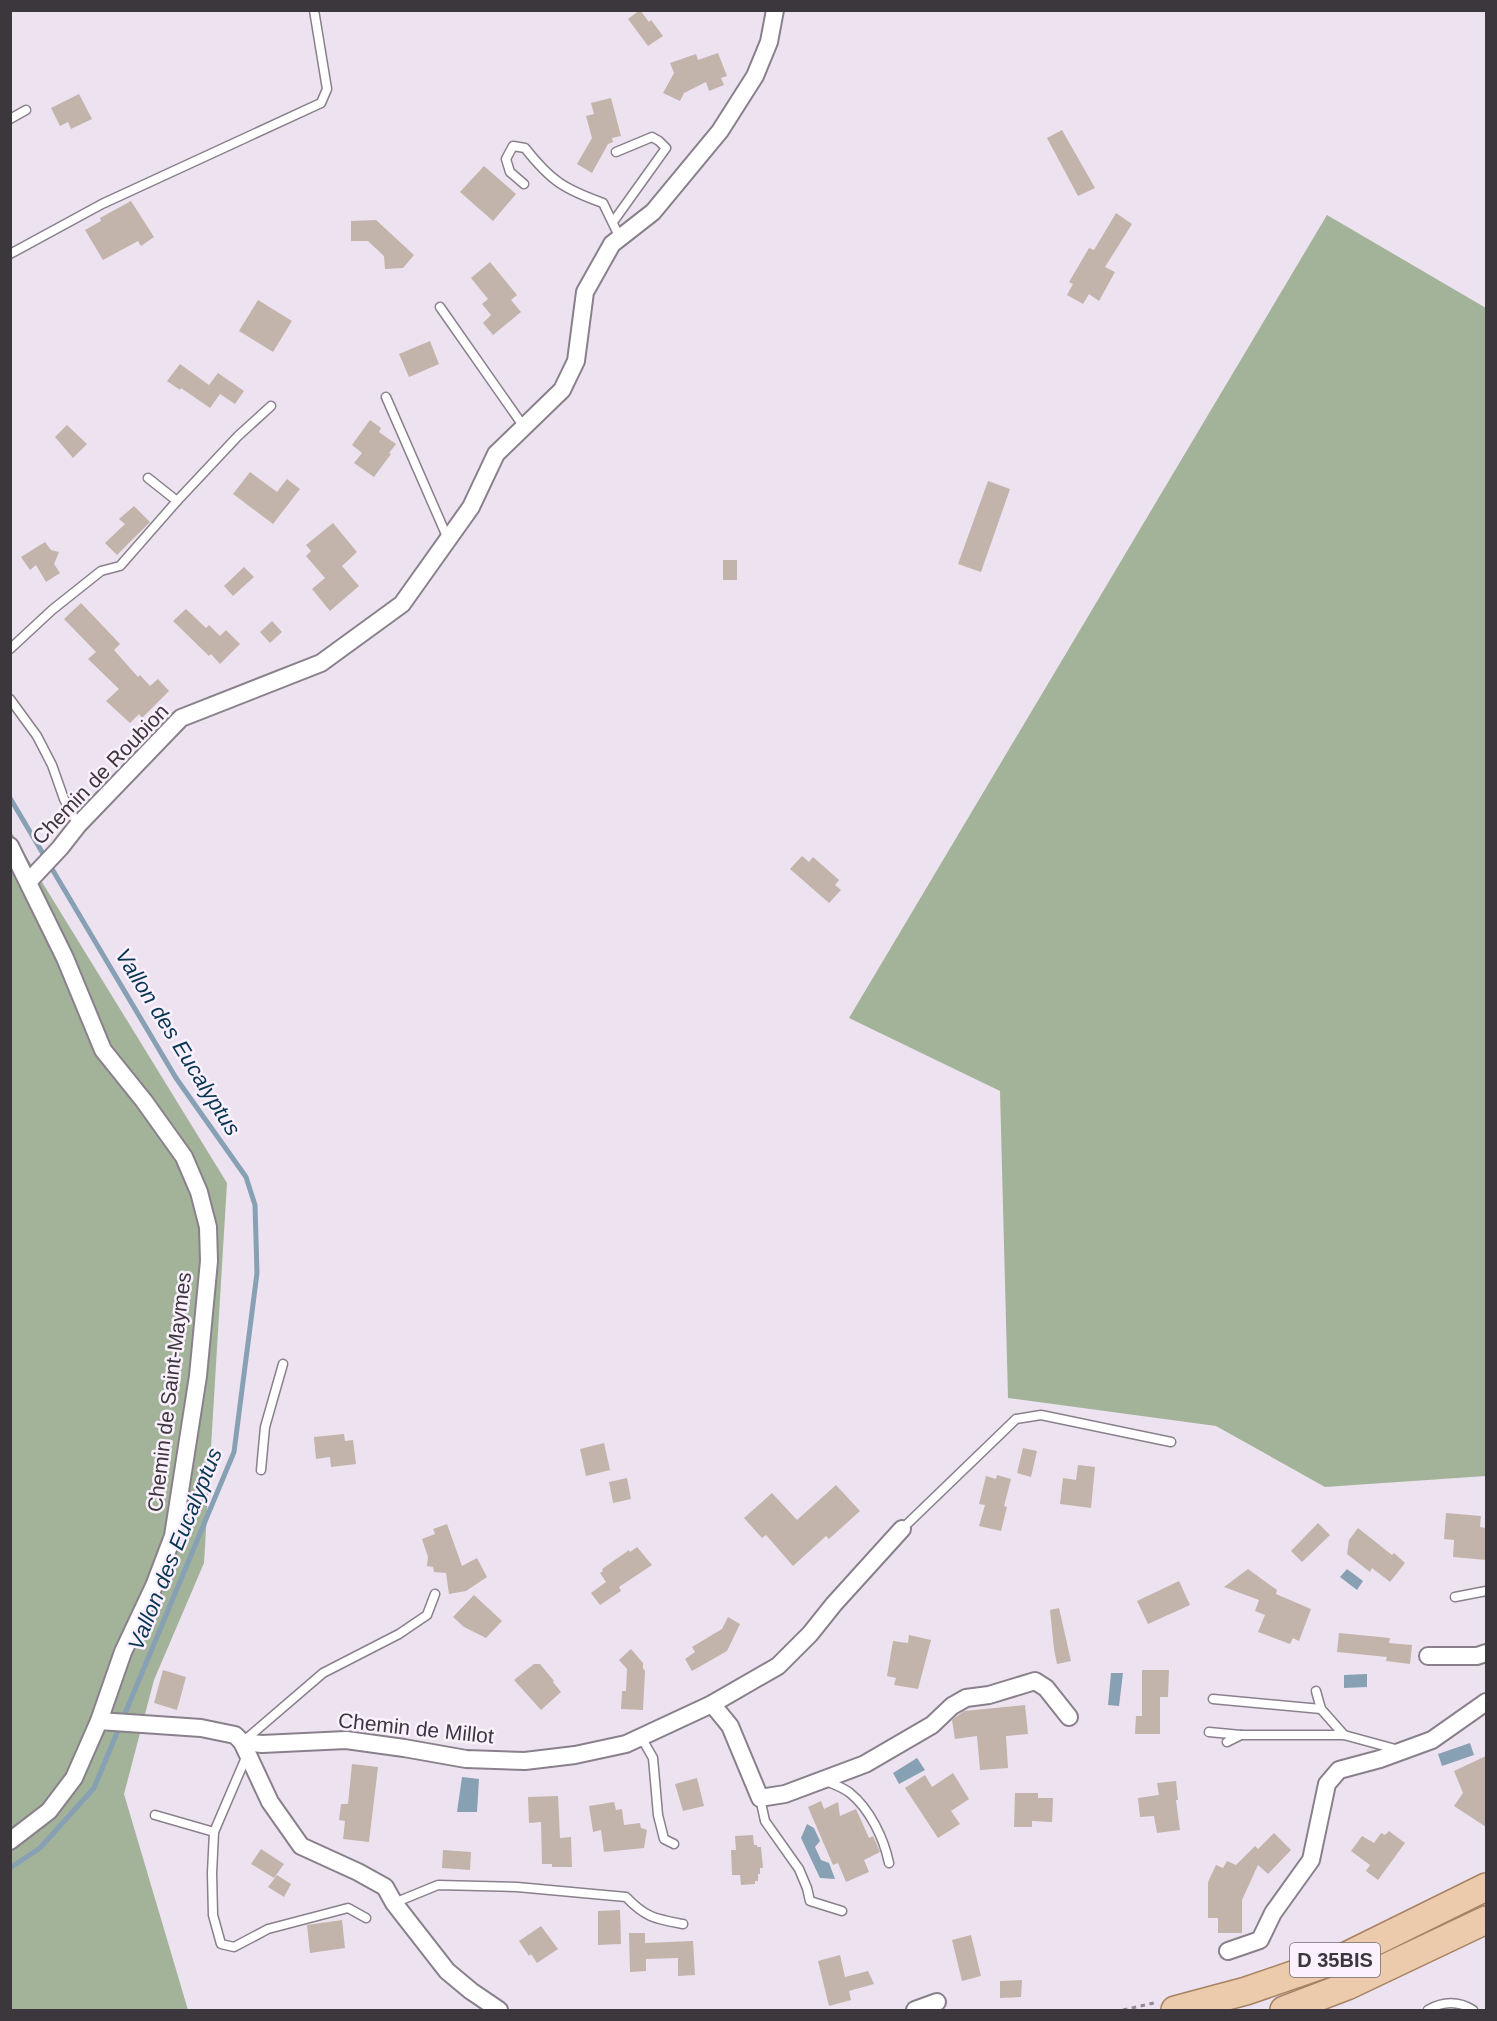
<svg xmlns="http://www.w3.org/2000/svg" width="1497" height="2021" viewBox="0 0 1497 2021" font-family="Arial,sans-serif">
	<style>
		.forest { fill: #a3b399 }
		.water { fill: #87a0b4 }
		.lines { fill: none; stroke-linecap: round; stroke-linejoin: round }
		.stream { stroke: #87a0b4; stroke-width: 5 }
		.building { fill: #c2b4aa }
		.service-casing { stroke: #89808c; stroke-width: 11 }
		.minor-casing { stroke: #89808c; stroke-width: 20 }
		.primary-casing { stroke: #a68162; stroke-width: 30 }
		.path { stroke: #928b94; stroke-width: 3; stroke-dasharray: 4.5 4.5; stroke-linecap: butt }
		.service { stroke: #fff; stroke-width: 8 }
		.minor { stroke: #fff; stroke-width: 16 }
		.primary { stroke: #eccbad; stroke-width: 27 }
		.labels { text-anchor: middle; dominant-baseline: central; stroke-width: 5; stroke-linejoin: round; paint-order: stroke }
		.shield { fill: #faf0fe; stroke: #746e76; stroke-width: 1.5 }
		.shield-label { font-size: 20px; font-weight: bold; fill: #3b373c }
		.street-label { font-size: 21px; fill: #3b373c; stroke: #faf0fe }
		.water-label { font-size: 22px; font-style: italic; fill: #073653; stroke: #faf0fe }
	</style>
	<rect width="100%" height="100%" fill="#ede3f0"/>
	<g class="forest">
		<polygon points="1327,215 1486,308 1486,1476 1325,1487 1216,1426 1008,1398 1000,1091 849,1018"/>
		<polygon points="10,830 227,1183 204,1563 154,1680 124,1794 188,2010 11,2010"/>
	</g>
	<g class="water">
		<polygon points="1347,1569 1363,1581 1357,1590 1340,1577"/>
		<polygon points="1111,1673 1123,1673 1119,1706 1108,1705"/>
		<polygon points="1367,1674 1367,1687 1344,1688 1344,1675"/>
		<polygon points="1470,1743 1474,1755 1442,1766 1438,1754"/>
		<polygon points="917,1758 925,1770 899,1784 893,1773"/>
		<polygon points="462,1777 479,1779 477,1812 457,1812"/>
		<polygon points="807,1824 814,1828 820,1841 815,1847 821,1860 829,1863 835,1879 820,1878 801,1838"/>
	</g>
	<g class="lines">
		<polyline class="stream" points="10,798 176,1078 246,1177 255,1205 257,1273 234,1452 94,1788 40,1848 10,1868"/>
	</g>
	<g class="building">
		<polygon points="640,10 649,22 651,20 663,36 648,46 628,19"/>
		<polygon points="718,53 727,76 721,78 724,85 709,91 706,82 684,93 680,101 663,93 674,73 670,63 696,54 698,60"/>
		<polygon points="79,94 92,119 71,129 68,122 60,126 51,108"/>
		<polygon points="611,98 621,136 612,138 613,142 608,144 592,173 577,164 592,138 586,116 594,114 591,103"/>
		<polygon points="1062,130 1095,188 1078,196 1047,138"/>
		<polygon points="484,166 516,194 493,221 460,192"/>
		<polygon points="131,201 154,237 141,246 138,241 103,260 85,230 101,221 100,218"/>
		<polygon points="1116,213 1132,224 1105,267 1115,272 1099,301 1089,294 1083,304 1067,295 1073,284 1069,282 1089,248 1094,250"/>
		<polygon points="376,220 414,255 403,268 385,269 384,256 368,241 351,241 351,221"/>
		<polygon points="490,262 517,295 511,300 521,312 493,335 483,323 491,315 482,304 488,299 471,278"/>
		<polygon points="258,300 292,321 273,352 239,331"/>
		<polygon points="430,341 439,364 409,377 399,354"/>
		<polygon points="180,364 209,385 218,373 244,391 235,404 220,394 210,408 181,388 180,390 167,381"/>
		<polygon points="370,420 381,428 379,432 396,444 389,453 391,454 374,477 354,463 362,453 352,445"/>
		<polygon points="67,425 87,444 73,458 55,437"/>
		<polygon points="250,472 277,492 287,479 300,489 273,524 233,494"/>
		<polygon points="988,481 1010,489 981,572 958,564"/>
		<polygon points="134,506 150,522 117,555 105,543 125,524 119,519"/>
		<polygon points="333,523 357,552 342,566 359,586 330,611 312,589 325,578 306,556 311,551 306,545"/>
		<polygon points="45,542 51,550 59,552 54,564 60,573 46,582 36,565 30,570 21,557"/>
		<rect x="723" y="560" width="14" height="20"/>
		<polygon points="244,567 254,577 233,596 224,586"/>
		<polygon points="81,603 120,644 114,650 138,677 140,675 150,686 158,679 169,691 142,718 139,714 130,723 106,701 119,689 88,659 96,652 64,619"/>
		<polygon points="186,609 206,628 209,625 220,636 226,630 240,644 220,664 211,654 209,656 173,621"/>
		<polygon points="272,621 282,632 270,643 260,632"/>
		<polygon points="802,856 809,862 813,857 839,880 835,885 841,890 829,903 790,869"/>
		<polygon points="344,1434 345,1441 353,1440 356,1464 331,1467 330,1457 316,1459 314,1437"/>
		<polygon points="604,1443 610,1470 586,1476 580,1449"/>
		<polygon points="1023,1448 1037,1451 1031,1477 1017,1473"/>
		<polygon points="1078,1465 1095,1467 1091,1508 1060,1504 1063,1478 1076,1480"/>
		<polygon points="997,1475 1011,1479 1004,1506 1007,1507 1001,1531 979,1526 985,1505 979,1504 986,1476 996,1479"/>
		<polygon points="627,1478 631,1499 613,1503 609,1482"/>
		<polygon points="836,1485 860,1511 829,1539 826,1536 793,1566 766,1535 762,1538 744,1518 772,1493 797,1520"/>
		<polygon points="1446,1513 1481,1516 1480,1527 1486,1528 1486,1560 1453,1557 1454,1540 1444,1539"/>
		<polygon points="1318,1523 1330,1535 1302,1562 1291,1551"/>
		<polygon points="447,1524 462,1566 477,1558 487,1577 466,1591 449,1594 446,1573 434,1572 433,1567 427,1566 428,1557 422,1539 435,1534 433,1529"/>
		<polygon points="1358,1528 1392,1555 1394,1553 1405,1563 1390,1582 1372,1568 1370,1572 1347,1554 1349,1540"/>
		<polygon points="637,1547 652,1565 619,1587 621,1591 600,1605 591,1593 606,1582 600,1573 603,1571 602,1569 629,1550 630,1552"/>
		<polygon points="1248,1569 1277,1590 1276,1594 1311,1609 1299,1641 1293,1638 1290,1644 1258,1632 1265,1615 1255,1611 1259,1600 1224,1587"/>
		<polygon points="1179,1581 1190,1605 1148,1624 1137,1601"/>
		<polygon points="474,1595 502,1621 486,1638 464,1627 453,1617"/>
		<polygon points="1059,1608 1071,1661 1057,1664 1054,1649 1050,1610"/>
		<polygon points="728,1617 740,1624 727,1651 692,1671 685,1659 695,1652 692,1647 722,1629"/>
		<polygon points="1339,1633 1390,1638 1389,1643 1412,1645 1410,1664 1386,1661 1387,1657 1337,1652"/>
		<polygon points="909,1635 931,1640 918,1689 894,1685 896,1678 887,1676 893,1641 908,1643"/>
		<polygon points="631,1649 643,1663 643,1668 645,1671 643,1710 621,1709 622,1691 626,1691 627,1669 619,1660"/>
		<polygon points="534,1664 540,1664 554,1681 553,1682 561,1692 541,1710 514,1680"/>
		<polygon points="163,1670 186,1677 177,1710 154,1703"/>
		<polygon points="1142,1670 1169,1670 1168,1697 1160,1697 1160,1734 1135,1734 1136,1716 1142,1716"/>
		<polygon points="1025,1705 1028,1734 1006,1736 1008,1768 980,1770 977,1736 955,1739 952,1720 964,1711"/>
		<polygon points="1486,1756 1486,1827 1454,1806 1463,1793 1454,1771"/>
		<polygon points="352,1764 378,1767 369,1842 343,1839 345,1821 339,1820 341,1804 348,1804"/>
		<polygon points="953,1773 969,1799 951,1811 960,1824 938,1838 905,1788 925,1775 932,1787"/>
		<polygon points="697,1778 704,1806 683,1811 675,1784"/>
		<polygon points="1176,1781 1178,1800 1176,1800 1180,1830 1157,1833 1154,1816 1140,1817 1138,1798 1159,1795 1157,1783"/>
		<polygon points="1015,1793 1038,1793 1038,1798 1053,1798 1052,1822 1032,1821 1032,1827 1014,1827"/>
		<polygon points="558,1796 560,1838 571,1837 572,1867 552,1867 552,1864 542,1864 541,1822 529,1823 528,1797"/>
		<polygon points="821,1801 824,1809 838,1802 840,1816 856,1809 869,1838 873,1836 880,1852 864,1860 869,1872 846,1882 838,1863 833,1865 808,1807"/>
		<polygon points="614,1802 616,1810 622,1809 624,1825 640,1823 641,1828 647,1830 644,1848 604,1852 601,1830 593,1832 589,1806"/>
		<polygon points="1389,1831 1405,1843 1378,1880 1366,1871 1370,1865 1351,1851 1362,1836 1374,1843 1381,1833 1385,1835"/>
		<polygon points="1274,1833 1291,1850 1268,1874 1258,1865 1242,1900 1242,1933 1218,1933 1218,1918 1208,1918 1208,1882 1216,1865 1223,1868 1227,1861 1236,1865 1255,1846 1258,1849"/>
		<polygon points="753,1835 754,1845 757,1845 757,1847 761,1847 763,1868 760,1868 760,1874 758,1874 758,1881 755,1881 755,1884 741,1885 740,1875 732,1875 731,1850 736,1850 735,1836"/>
		<polygon points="261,1849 284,1864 274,1878 251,1864"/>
		<polygon points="443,1850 471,1852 470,1870 442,1868"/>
		<polygon points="277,1875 291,1884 284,1897 268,1887"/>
		<polygon points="620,1910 621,1944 598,1945 598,1911"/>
		<polygon points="342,1920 345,1948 310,1953 307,1925"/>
		<polygon points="541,1926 558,1949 537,1963 531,1954 529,1956 519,1941"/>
		<polygon points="629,1933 645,1933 645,1943 693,1941 695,1975 678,1976 678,1958 646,1959 646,1971 630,1972"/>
		<polygon points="971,1935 981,1976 962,1981 952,1940"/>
		<polygon points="840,1955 845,1977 868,1971 874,1984 849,1991 851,2000 829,2006 818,1961"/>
		<polygon points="1022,1980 1021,1997 1000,1998 1000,1981"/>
	</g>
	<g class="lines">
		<g class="service-casing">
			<g id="service">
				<polyline points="10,119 26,110"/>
				<path d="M524,184L510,172L506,159L513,146L525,148C551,181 564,189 603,203L620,238"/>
				<polyline points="613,222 666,148 659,141 652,137 616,152"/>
				<polyline points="10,254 102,204 321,103 327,89 314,10"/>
				<polyline points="440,307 524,427"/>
				<polyline points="386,397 448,539"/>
				<polyline points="148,478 177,501"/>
				<polyline points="10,649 52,610 101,571 120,566 177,501 238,436 271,406"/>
				<polyline points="10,699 37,736 52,765 64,799 78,825"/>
				<polyline points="261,1470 265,1427 283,1364"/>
				<polyline points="902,1529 1016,1419 1041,1415 1171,1442"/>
				<polyline points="1455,1597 1486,1591"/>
				<polyline points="1316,1691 1321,1709 1344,1735"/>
				<polyline points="1213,1699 1321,1709"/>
				<polyline points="1209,1732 1241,1735"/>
				<polyline points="641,1737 653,1758 658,1815 664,1839 674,1844"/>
				<polyline points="245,1740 323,1673 399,1634 427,1615 435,1594"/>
				<polyline points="1227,1742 1241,1735 1344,1735 1399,1750"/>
				<polyline points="247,1755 214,1832 212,1873 213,1915 221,1944 234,1947 268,1929 348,1908 366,1918"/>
				<path d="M824,1780C832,1784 843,1787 850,1793C870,1809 884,1839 889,1863"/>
				<polyline points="760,1798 765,1821 799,1869 807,1888 810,1901 842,1911"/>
				<polyline points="155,1815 214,1832"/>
				<path d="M394,1903L438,1885L517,1887L626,1897C646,1918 656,1919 683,1924"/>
				<path d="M1428,2010C1443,2001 1459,2001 1473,2010"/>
			</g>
		</g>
		<g class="minor-casing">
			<g id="minor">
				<polyline points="10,846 65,958 103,1050 144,1101 184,1157 199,1192 208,1227 209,1261 198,1376 173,1536 154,1586 123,1652 99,1721 74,1778 49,1811 10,1841"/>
				<polyline points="29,881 60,848 78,825 181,718 321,663 402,604 471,507 496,454 562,390 576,361 585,292 612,244 653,212 720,131 755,76 769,42 775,10"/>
				<polyline points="1428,1656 1477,1656 1486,1653"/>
				<polyline points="712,1704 730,1726 760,1798 785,1794 865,1764 932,1725 952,1706 966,1698 989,1695 1035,1681 1046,1688 1069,1717"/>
				<polyline points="99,1721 201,1728 235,1735 242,1742 262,1744 346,1740 404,1748 466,1759 525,1761 575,1755 626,1744 712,1704 778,1666 810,1634 834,1604 902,1529"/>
				<polyline points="242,1742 270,1802 301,1846 358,1872 385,1887 394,1903 447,1971 471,1991 499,2010"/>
				<polyline points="1228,1951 1260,1940 1273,1913 1311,1860 1327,1784 1339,1770 1380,1759 1432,1740 1486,1702"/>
				<polyline points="915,2010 937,2002"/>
			</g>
		</g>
		<g class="primary-casing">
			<g id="primary">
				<polyline points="1175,2010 1246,1991 1342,1958 1486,1887"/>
				<polyline points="1284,2010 1347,1986 1486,1920"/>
			</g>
		</g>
		<polyline class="path" points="1123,2010 1154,2003"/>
		<use href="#service" class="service"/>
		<use href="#minor" class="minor"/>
		<use href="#primary" class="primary"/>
	</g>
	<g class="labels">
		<rect class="shield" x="1290" y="1943" width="90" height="34" rx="4.5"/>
		<g class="shield-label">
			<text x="1335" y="1960">D 35BIS</text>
		</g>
		<g class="street-label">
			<text transform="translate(100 774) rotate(-46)">Chemin de Roubion</text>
			<text transform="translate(169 1392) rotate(-83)">Chemin de Saint-Maymes</text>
			<text transform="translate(416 1728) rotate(6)">Chemin de Millot</text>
		</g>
		<g class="water-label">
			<text transform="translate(178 1042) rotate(58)">Vallon des Eucalyptus</text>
			<text transform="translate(175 1549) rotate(-68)">Vallon des Eucalyptus</text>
		</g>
	</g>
	<rect width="1497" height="2021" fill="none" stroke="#3b373c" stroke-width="24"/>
</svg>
